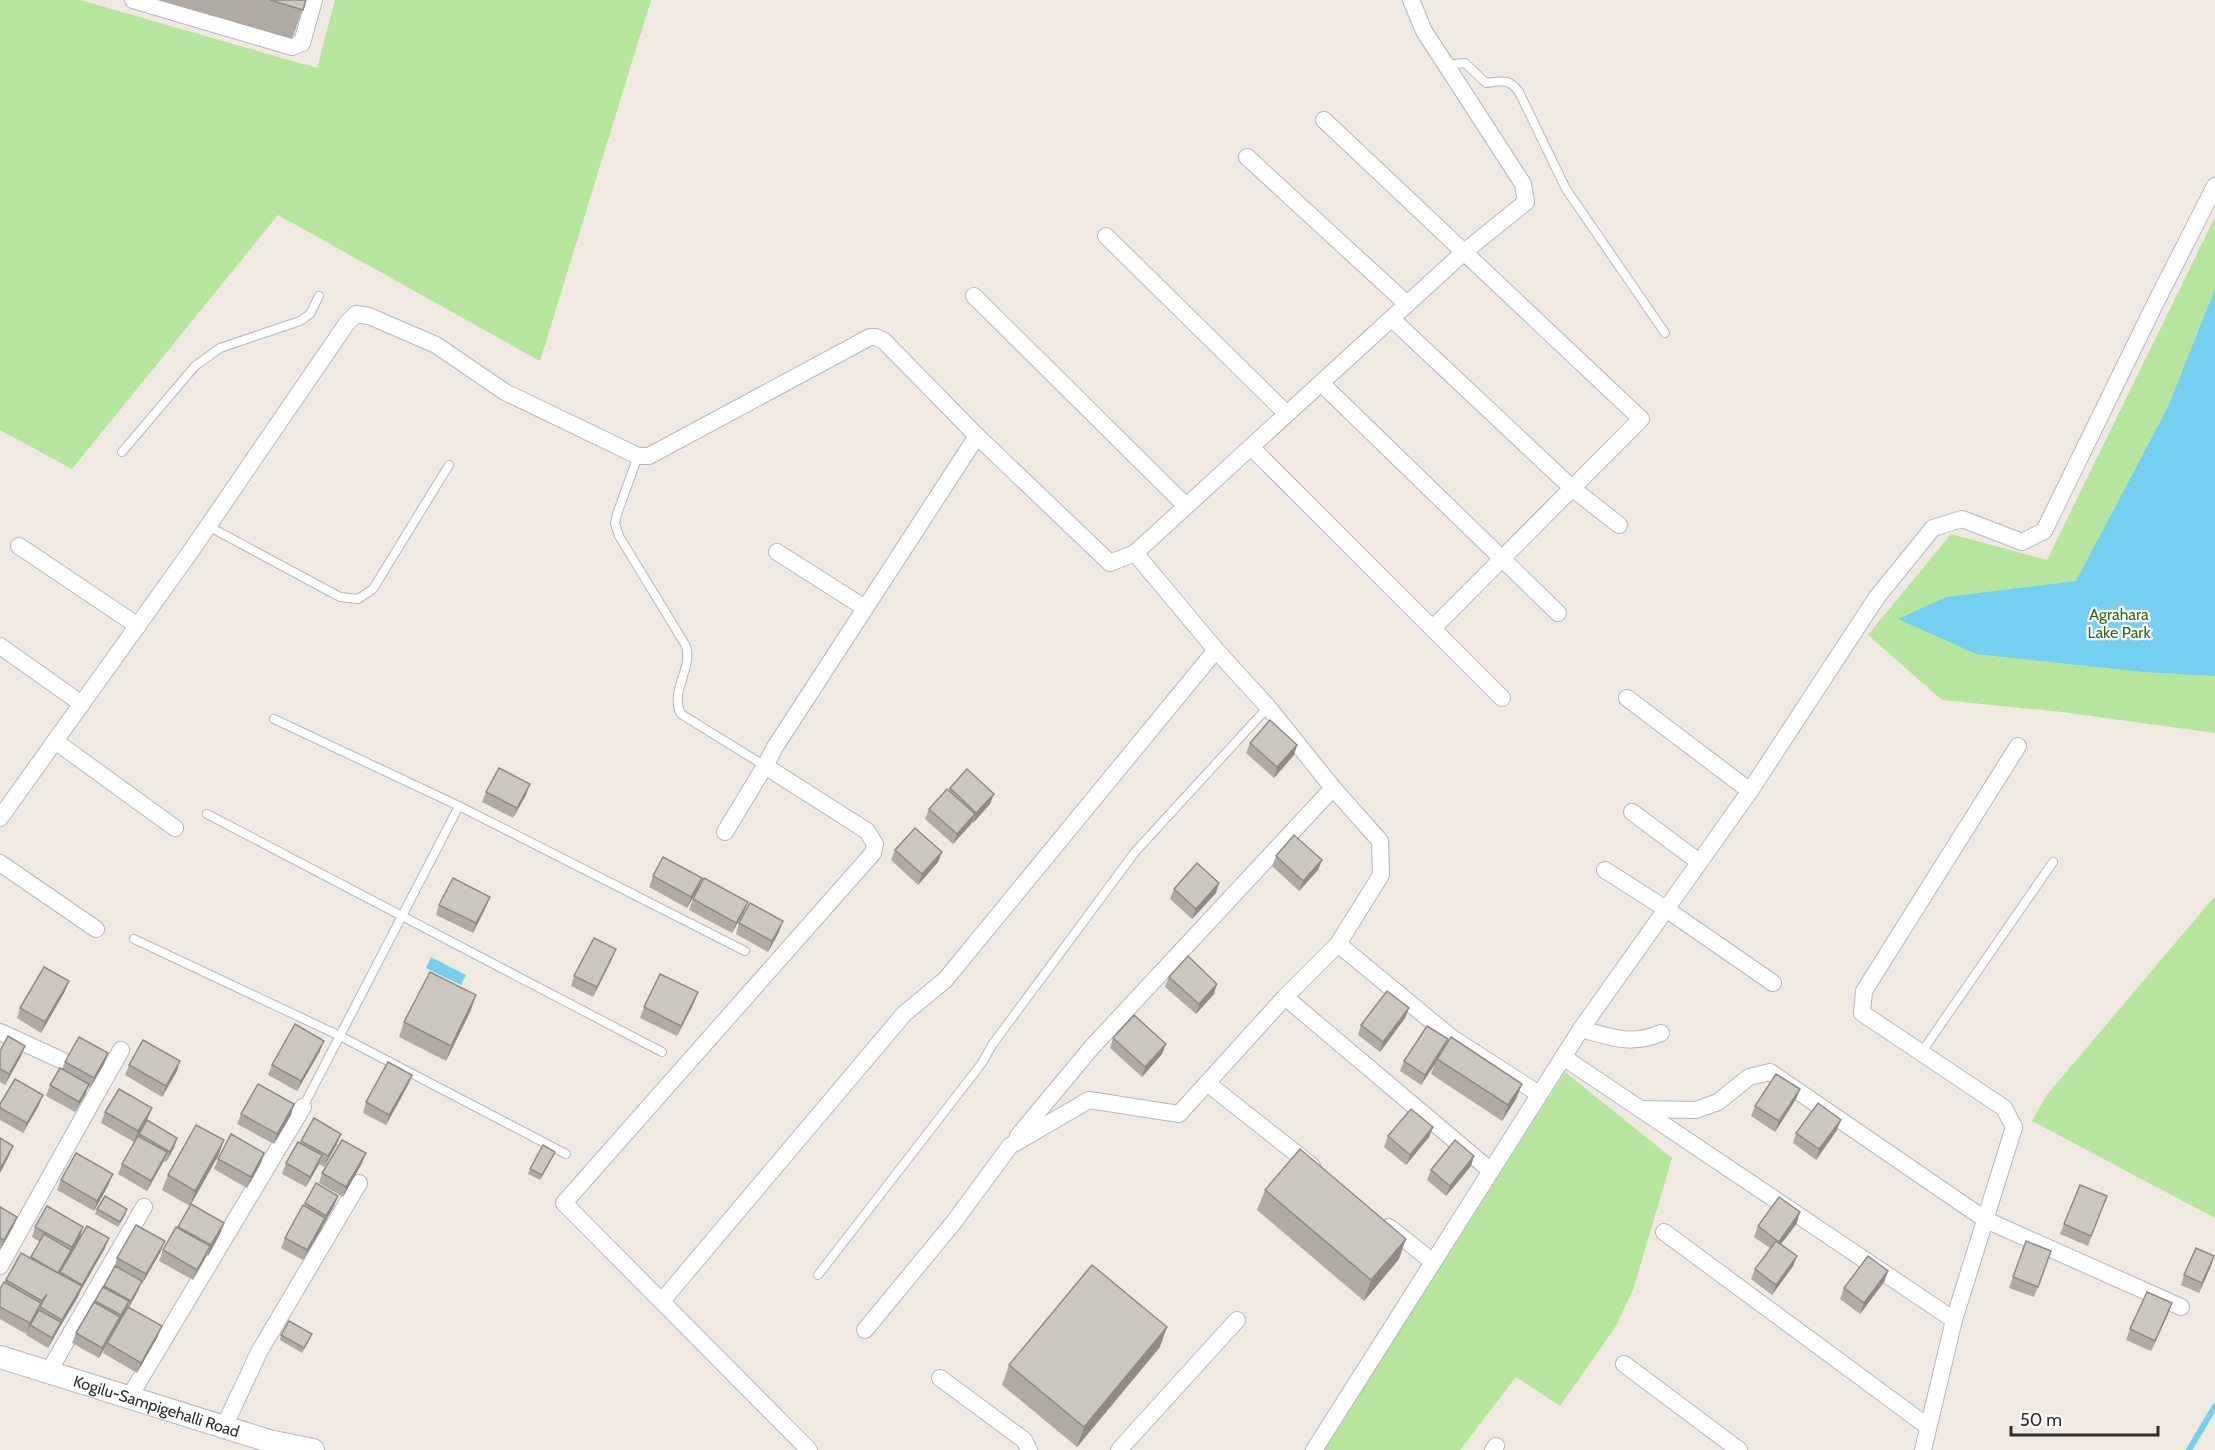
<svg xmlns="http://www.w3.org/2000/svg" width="2215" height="1450" viewBox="0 0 2215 1450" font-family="Cabin,sans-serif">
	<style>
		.green { fill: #b6e59e }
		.water { fill: #75cff0 }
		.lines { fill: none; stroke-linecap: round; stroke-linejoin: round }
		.stream { stroke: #75cff0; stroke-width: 6 }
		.lane-casing { stroke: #b4b7c1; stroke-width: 10 }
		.street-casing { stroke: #b4b7c1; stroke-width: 18 }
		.secondary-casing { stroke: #b4b7c1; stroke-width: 24 }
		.lane { stroke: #fff; stroke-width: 8 }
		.street { stroke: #fff; stroke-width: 16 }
		.secondary { stroke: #fff; stroke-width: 22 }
		.wall { fill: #afaba4 }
		.shaded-wall { fill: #8e8b86 }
		.building { fill: #cbc7bf; stroke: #8e8b86; stroke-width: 1.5 }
		.labels { text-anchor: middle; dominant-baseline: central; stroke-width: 4.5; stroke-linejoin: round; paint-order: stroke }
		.park-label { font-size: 16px; fill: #2c6e1b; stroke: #fff }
		.street-label { font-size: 16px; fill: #2e2e2e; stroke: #fff }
	</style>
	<rect width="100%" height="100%" fill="#efe9e1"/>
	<g class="green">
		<polygon points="0,0 80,0 317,68 335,0 651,0 540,361 278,215 72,469 0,430"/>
		<polygon points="2215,217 2215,733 2062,712 1942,700 1868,635 1951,534 2047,560"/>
		<polygon points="2215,896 2215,1218 2032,1121 2046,1096"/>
		<polygon points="1565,1072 1672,1158 1633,1290 1616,1326 1560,1406 1516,1377 1460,1450 1323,1450"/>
	</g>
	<g class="water">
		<polygon points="2215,289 2215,676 2144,672 1976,654 1898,619 1946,597 2076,581 2168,407"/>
		<polygon points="431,957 466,975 461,985 426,968"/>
	</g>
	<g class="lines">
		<polyline class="stream" points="2189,1450 2215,1406"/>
		<g class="lane-casing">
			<g id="lane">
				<path d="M1446,65L1465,63L1486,83C1502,81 1509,78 1519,92L1566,189L1665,333"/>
				<polyline points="122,452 195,366 220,348 300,321 310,314 319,296"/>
				<path d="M638,456L617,514L615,523L619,536L686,646C693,669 669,692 681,714L765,766"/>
				<polyline points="208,526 340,597 358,599 373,589 449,465"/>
				<polyline points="274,719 459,806 745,951"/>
				<polyline points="207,814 662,1052"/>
				<polyline points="134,939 340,1036 566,1154"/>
				<polyline points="1921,1053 2053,862"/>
				<polyline points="303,1107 459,806"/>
				<polyline points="818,1275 982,1063 992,1045 1135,852 1268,707"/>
			</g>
		</g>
		<g class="street-casing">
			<g id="street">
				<polyline points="133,0 292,47 302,43 314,0"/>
				<polyline points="1324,120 1641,419 1433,628"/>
				<polyline points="1247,157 1407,304"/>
				<polyline points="1106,236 1287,414"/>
				<polyline points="974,296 1186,506"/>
				<polyline points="1392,319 1572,488 1619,525"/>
				<polyline points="1321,383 1558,613"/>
				<polyline points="1251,447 1502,698"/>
				<polyline points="19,546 138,626"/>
				<polyline points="777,552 865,608"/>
				<polyline points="0,646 82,704"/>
				<polyline points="1627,698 1750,791"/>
				<polyline points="55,741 175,828"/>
				<polyline points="1632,812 1699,862"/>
				<polyline points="0,818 191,551 347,323 356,314 369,316 436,345 505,392 638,456 649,456 870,337 876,337 884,341 977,436 1110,563 1135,553 1464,252 1526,202 1523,184 1424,31 1411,0"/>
				<polyline points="725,832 765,766"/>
				<polyline points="0,863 96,929"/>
				<polyline points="1605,870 1666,909 1773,983"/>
				<polyline points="1338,944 1452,1038 1539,1094"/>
				<polyline points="1285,997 1491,1171"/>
				<path d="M1581,1029C1611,1037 1631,1046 1661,1033"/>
				<polyline points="0,1032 61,1060"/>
				<polyline points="1563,1057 1954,1320"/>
				<polyline points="1207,1083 1312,1166"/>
				<polyline points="1640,1109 1696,1110 1718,1102 1749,1077 1770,1072 1986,1220 2181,1307"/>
				<polyline points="1018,1136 1092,1047 1333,788"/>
				<polyline points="1389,1227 1433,1262"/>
				<polyline points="1664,1232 1927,1426"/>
				<polyline points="0,1266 121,1050"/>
				<polyline points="662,1301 904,1014 945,980 1216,650"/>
				<polyline points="865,1330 954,1222 1010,1146 1089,1100 1179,1114 1285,997 1338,944 1381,875 1380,841 1333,788 1268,707 1216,650 1135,553"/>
				<polyline points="1624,1364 1739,1450"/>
				<polyline points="49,1371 144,1207"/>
				<polyline points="940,1378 1024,1440 1029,1450"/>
				<polyline points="130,1396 303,1107"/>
				<polyline points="224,1427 259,1352 359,1183"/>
				<polyline points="809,1450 564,1203 873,853 875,844 867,831 765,766 775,747 977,436"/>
				<polyline points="1119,1450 1237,1320"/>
				<polyline points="1314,1450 1581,1029 1750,791 1877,597 1933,528 1962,519 2022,542 2044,531 2154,306 2215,186"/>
				<polyline points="1493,1450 1496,1446"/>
				<polyline points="1923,1450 1954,1320 2014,1127 2004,1108 1862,1013 1864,991 2018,746"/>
			</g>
		</g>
		<g class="secondary-casing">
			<g id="secondary">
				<path id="s1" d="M0,1357L269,1441L313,1450"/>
			</g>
		</g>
		<use href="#lane" class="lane"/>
		<use href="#street" class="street"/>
		<use href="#secondary" class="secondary"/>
	</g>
	<g class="wall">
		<polygon points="157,0 306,0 292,39"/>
		<polygon points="1250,743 1297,745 1294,755 1274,778 1246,753"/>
		<polygon points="950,788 990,804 973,823 972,822 971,824 953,844 925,819 929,809 949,790"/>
		<polygon points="486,792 526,795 513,818 482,802"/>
		<polygon points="895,850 942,852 938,862 918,885 891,860"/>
		<polygon points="1276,856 1322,860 1318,870 1299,891 1272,866"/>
		<polygon points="653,876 702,878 698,889 687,908 649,887"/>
		<polygon points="1174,889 1216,893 1192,919 1170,899"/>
		<polygon points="490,897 486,907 473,933 436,915 439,905"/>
		<polygon points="693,899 748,902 744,912 732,933 689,910"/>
		<polygon points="739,923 779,932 768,952 736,934"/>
		<polygon points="612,959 593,997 571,986 574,976"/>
		<polygon points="1169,977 1214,994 1196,1014 1165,987"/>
		<polygon points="65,991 41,1033 17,1018 20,1008"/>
		<polygon points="698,992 694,1003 677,1036 640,1018 644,1007"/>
		<polygon points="1409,1008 1405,1018 1380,1052 1358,1035 1361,1025"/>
		<polygon points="471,1010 446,1061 399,1037 404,1022"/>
		<polygon points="1113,1038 1162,1054 1142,1077 1110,1048"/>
		<polygon points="1446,1044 1522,1084 1516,1099 1502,1121 1431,1074 1435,1064 1421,1085 1400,1071 1404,1061"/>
		<polygon points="25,1046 21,1056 5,1085 0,1082 0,1051"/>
		<polygon points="320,1051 297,1091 268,1075 272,1065"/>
		<polygon points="108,1053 104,1064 90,1088 88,1087 85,1095 75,1112 46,1096 50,1085 62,1069 65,1062"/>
		<polygon points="129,1065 177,1071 162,1097 125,1075"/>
		<polygon points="412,1075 408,1085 386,1125 363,1113 366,1102"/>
		<polygon points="1800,1089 1796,1099 1775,1132 1751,1116 1755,1106"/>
		<polygon points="0,1104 39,1105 23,1133 0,1120"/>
		<polygon points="105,1112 148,1118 138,1136 147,1120 177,1138 174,1148 166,1162 164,1161 147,1191 118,1174 122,1164 134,1142 101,1123"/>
		<polygon points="241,1114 291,1115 274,1144 237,1124"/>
		<polygon points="314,1118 337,1144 324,1167 319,1164 306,1187 282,1174 286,1163 300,1143"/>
		<polygon points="1433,1127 1429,1137 1406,1165 1384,1147 1388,1136"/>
		<polygon points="1837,1130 1816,1160 1793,1143 1796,1133"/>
		<polygon points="224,1140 218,1156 190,1206 162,1190 168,1175"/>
		<polygon points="555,1152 540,1180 528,1174 530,1169"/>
		<polygon points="264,1153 261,1163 247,1188 214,1169 218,1159"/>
		<polygon points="362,1163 343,1197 319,1183 322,1173"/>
		<polygon points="1471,1166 1446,1196 1427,1180 1431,1170"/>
		<polygon points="61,1180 109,1184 94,1211 57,1190"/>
		<polygon points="1265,1190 1399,1259 1364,1301 1257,1210"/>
		<polygon points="338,1196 334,1206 303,1260 281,1248 285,1238 305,1203"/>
		<polygon points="2107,1196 2088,1246 2060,1234 2064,1224"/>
		<polygon points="191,1204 224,1223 220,1234 208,1256 207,1255 193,1280 159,1261 163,1250 178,1228"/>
		<polygon points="0,1207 17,1217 13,1227 0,1250"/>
		<polygon points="97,1209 126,1214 118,1227 95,1214"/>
		<polygon points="1797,1223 1781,1244 1797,1256 1793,1266 1772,1295 1751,1279 1755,1269 1770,1248 1754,1237 1758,1226"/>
		<polygon points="35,1227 83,1227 80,1237 68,1258 105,1248 48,1348 26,1335 29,1328 26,1334 0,1319 0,1289 6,1280 31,1259 40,1242 32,1237"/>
		<polygon points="2026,1241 2051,1251 2034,1297 2009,1288"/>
		<polygon points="161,1251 142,1284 141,1284 138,1291 129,1307 158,1336 137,1373 103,1353 106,1346 99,1358 72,1343 76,1333 114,1268 117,1258"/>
		<polygon points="2211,1266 2199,1293 2181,1285 2184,1275"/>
		<polygon points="1888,1271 1884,1282 1860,1314 1840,1299 1844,1288"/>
		<polygon points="2168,1314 2151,1351 2126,1340 2130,1329"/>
		<polygon points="281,1335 310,1339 302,1353 280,1340"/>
		<polygon points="1160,1347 1077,1447 1002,1385 1009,1365"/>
	</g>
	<g class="shaded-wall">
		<polygon points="1297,745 1294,755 1274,778 1277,767"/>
		<polygon points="530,784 526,795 513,818 517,808"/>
		<polygon points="994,794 990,804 973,823 976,813"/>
		<polygon points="975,814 971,824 953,844 957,834"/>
		<polygon points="942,852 938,862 918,885 922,874"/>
		<polygon points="1322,860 1318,870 1299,891 1303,881"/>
		<polygon points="702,878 698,889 687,908 691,897"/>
		<polygon points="1219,883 1216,893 1192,919 1196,909"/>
		<polygon points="490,897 486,907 473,933 476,923"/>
		<polygon points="748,902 744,912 732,933 736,923"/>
		<polygon points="783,921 779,932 768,952 772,941"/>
		<polygon points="616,949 612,959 593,997 597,987"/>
		<polygon points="69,981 65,991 41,1033 45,1022"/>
		<polygon points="1217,984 1214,994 1196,1014 1199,1004"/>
		<polygon points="698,992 694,1003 677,1036 681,1026"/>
		<polygon points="476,995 471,1010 446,1061 451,1046"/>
		<polygon points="1409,1008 1405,1018 1380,1052 1383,1042"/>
		<polygon points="1448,1039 1444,1049 1437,1059 1435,1064 1421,1085 1425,1075"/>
		<polygon points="324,1041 320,1051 297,1091 301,1081"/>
		<polygon points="1166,1044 1162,1054 1142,1077 1145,1067"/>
		<polygon points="25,1046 21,1056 5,1085 9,1074"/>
		<polygon points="108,1053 104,1064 90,1088 94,1078"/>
		<polygon points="180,1061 177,1071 162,1097 166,1086"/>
		<polygon points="412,1075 408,1085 386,1125 389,1115"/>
		<polygon points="89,1084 85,1095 75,1112 79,1102"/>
		<polygon points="1522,1084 1516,1099 1502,1121 1508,1105"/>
		<polygon points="1800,1089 1796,1099 1775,1132 1779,1121"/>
		<polygon points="43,1095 39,1105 23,1133 27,1123"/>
		<polygon points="294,1104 291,1115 274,1144 277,1134"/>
		<polygon points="152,1108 148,1118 134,1142 138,1131"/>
		<polygon points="1841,1120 1837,1130 1816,1160 1819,1149"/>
		<polygon points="1433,1127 1429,1137 1406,1165 1410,1155"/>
		<polygon points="341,1134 337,1144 324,1167 328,1156"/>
		<polygon points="177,1138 174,1148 166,1162 170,1152"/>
		<polygon points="224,1140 218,1156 190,1206 195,1191"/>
		<polygon points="13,1146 9,1156 0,1173 0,1169"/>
		<polygon points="167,1152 163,1162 147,1191 151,1181"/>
		<polygon points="555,1152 553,1157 540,1180 542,1175"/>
		<polygon points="264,1153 261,1163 247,1188 251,1177"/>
		<polygon points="366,1153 362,1163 343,1197 346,1187"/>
		<polygon points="322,1155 318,1166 306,1187 310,1177"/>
		<polygon points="1474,1156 1471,1166 1446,1196 1450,1186"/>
		<polygon points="113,1174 109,1184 94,1211 97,1201"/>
		<polygon points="338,1196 334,1206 323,1226 326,1216"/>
		<polygon points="1800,1212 1797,1223 1775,1252 1779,1242"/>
		<polygon points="17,1217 13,1227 0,1250 4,1240"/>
		<polygon points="325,1218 322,1228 303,1260 307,1250"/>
		<polygon points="224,1223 220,1234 208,1256 211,1245"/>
		<polygon points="83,1227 80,1237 55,1283 58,1273"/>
		<polygon points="109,1238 105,1248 78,1295 82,1285"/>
		<polygon points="1406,1239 1399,1259 1364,1301 1371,1280"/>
		<polygon points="165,1241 161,1251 142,1284 146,1274"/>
		<polygon points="210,1246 206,1257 193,1280 197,1270"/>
		<polygon points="1797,1256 1793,1266 1772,1295 1776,1285"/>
		<polygon points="2214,1256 2211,1266 2199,1293 2202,1283"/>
		<polygon points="1888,1271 1884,1282 1860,1314 1864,1303"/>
		<polygon points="142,1281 138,1291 127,1311 131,1301"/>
		<polygon points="82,1286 78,1297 58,1330 62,1320"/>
		<polygon points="129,1301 125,1312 99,1358 102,1348"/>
		<polygon points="41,1303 37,1313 26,1334 30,1323"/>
		<polygon points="2172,1303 2168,1314 2151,1351 2155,1341"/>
		<polygon points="61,1322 57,1332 48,1348 52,1338"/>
		<polygon points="162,1326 158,1336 137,1373 141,1363"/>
		<polygon points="1167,1327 1160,1347 1077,1447 1084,1427"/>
	</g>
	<g class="building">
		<polygon points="270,0 306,0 303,10"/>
		<polygon points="1270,720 1297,745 1277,767 1250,743"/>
		<polygon points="499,768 530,784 517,808 486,792"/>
		<polygon points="967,769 994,794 976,813 950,788"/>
		<polygon points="947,789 975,814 957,834 929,809"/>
		<polygon points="915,828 942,852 922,874 895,850"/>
		<polygon points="1294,835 1322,860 1303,881 1276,856"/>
		<polygon points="663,857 702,878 691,897 653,876"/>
		<polygon points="1197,863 1219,883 1196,909 1174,889"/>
		<polygon points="453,878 490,897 476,923 439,905"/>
		<polygon points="704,878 748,902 736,923 693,899"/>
		<polygon points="750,903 783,921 772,941 739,923"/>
		<polygon points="594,938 616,949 597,987 574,976"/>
		<polygon points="1188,956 1217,984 1199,1004 1169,977"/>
		<polygon points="44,967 69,981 45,1022 20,1008"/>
		<polygon points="430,972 476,995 451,1046 404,1022"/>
		<polygon points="660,974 698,992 681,1026 644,1007"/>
		<polygon points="1387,991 1409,1008 1383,1042 1361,1025"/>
		<polygon points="1134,1015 1166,1044 1145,1067 1113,1038"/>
		<polygon points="295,1024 324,1041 301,1081 272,1065"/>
		<polygon points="1427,1026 1448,1039 1425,1075 1404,1061"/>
		<polygon points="8,1036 25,1046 9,1074 0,1069 0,1051"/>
		<polygon points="79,1037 108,1053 94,1078 65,1062"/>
		<polygon points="1451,1037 1522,1084 1508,1105 1437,1059"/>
		<polygon points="143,1040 180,1061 166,1086 129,1065"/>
		<polygon points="388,1062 412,1075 389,1115 366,1102"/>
		<polygon points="60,1068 89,1084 79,1102 50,1085"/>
		<polygon points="1776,1074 1800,1089 1779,1121 1755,1106"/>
		<polygon points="15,1079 43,1095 27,1123 0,1108 0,1104"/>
		<polygon points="258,1084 294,1104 277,1134 241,1114"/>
		<polygon points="119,1089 152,1108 138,1131 105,1112"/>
		<polygon points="1818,1103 1841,1120 1819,1149 1796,1133"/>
		<polygon points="1411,1109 1433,1127 1410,1155 1388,1136"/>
		<polygon points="314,1118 341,1134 328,1156 301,1141"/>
		<polygon points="147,1120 177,1138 170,1152 139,1134"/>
		<polygon points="196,1125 224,1140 195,1191 168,1175"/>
		<polygon points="231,1134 264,1153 251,1177 218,1159"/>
		<polygon points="138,1136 167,1152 151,1181 122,1164"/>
		<polygon points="0,1138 13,1146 0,1169"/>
		<polygon points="342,1140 366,1153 346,1187 322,1173"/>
		<polygon points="1455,1140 1474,1156 1450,1186 1431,1170"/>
		<polygon points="298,1142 322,1155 310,1177 286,1163"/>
		<polygon points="543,1145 555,1152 542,1175 530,1169"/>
		<polygon points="1300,1149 1406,1239 1371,1280 1265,1190"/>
		<polygon points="76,1153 113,1174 97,1201 61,1180"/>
		<polygon points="316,1183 338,1196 326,1216 305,1203"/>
		<polygon points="2080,1185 2107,1196 2091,1236 2064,1224"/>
		<polygon points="105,1196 127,1209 120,1222 97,1209"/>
		<polygon points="1779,1197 1800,1212 1779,1242 1758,1226"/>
		<polygon points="191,1204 224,1223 211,1245 178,1227"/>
		<polygon points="303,1205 325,1218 307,1250 285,1238"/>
		<polygon points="47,1206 83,1227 72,1247 35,1227"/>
		<polygon points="0,1207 17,1217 4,1240 0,1238"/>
		<polygon points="136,1225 165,1241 146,1274 117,1258"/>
		<polygon points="87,1226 109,1238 82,1285 60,1272"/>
		<polygon points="176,1227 210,1246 197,1270 163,1250"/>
		<polygon points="44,1234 71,1250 58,1273 31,1257"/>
		<polygon points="1776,1241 1797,1256 1776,1285 1755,1269"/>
		<polygon points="2026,1241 2051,1251 2038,1287 2013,1277"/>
		<polygon points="2196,1248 2214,1256 2202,1283 2184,1275"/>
		<polygon points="21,1253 82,1286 62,1320 40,1307 47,1294 42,1301 6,1280"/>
		<polygon points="1868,1256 1888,1271 1864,1303 1844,1288"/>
		<polygon points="1092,1265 1167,1327 1084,1427 1009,1365"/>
		<polygon points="115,1266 142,1281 131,1301 104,1286"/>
		<polygon points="4,1282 41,1303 30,1323 0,1307 0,1289"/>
		<polygon points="103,1287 129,1301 121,1315 95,1301"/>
		<polygon points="2147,1292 2172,1303 2155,1341 2130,1329"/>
		<polygon points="94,1302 120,1317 102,1348 76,1333"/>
		<polygon points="128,1307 162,1326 141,1363 107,1343"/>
		<polygon points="39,1310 61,1322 52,1338 30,1325"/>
		<polygon points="289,1321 312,1334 304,1348 281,1335"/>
	</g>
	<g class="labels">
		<g class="park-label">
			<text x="2119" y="614">Agrahara<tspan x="2119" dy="18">Lake Park</tspan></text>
		</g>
		<g class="street-label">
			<text stroke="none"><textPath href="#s1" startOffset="164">Kogilu-Sampigehalli Road</textPath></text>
		</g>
	</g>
	<path d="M2011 1426v9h147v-9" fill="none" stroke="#2e2e2e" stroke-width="3"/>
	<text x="2020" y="1426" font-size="18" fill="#2e2e2e" stroke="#ffffff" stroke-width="4.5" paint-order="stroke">50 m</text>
</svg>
